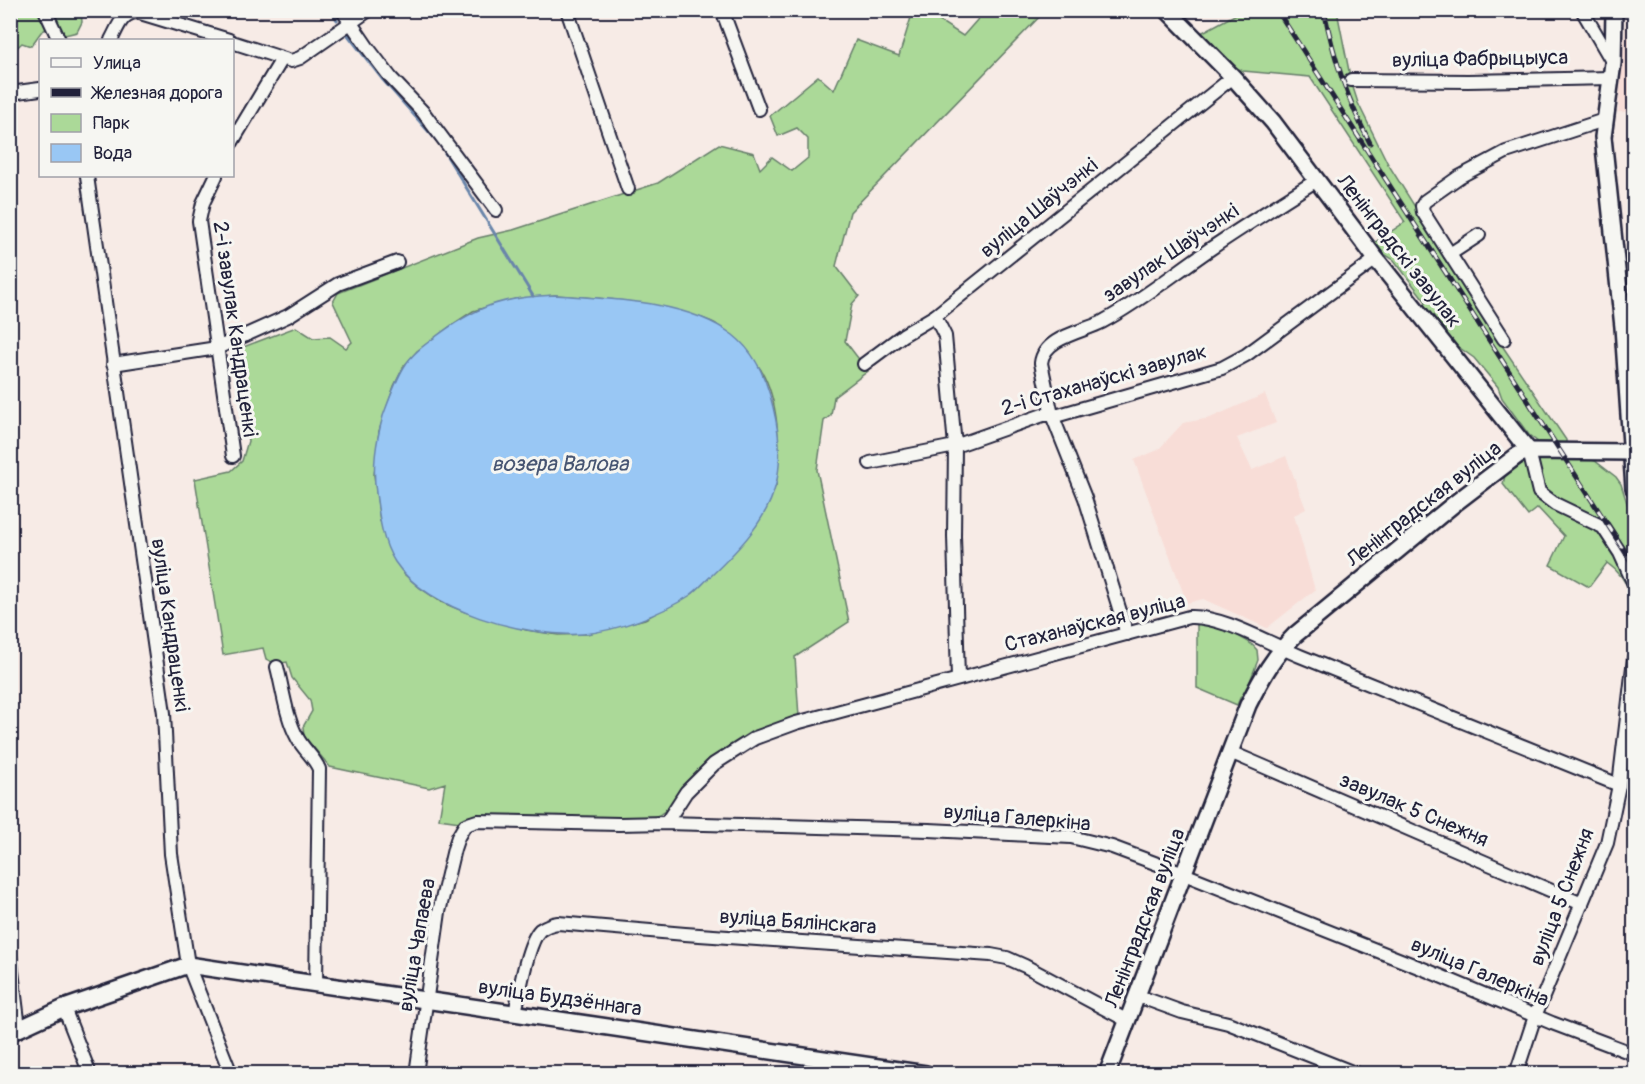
<svg xmlns="http://www.w3.org/2000/svg" width="1645" height="1084" viewBox="0 0 1645 1084" font-family="Pangolin,sans-serif">
	<style>
		.built { fill: #f8ddd7 }
		.green { fill: #abd998; stroke: #667e6a; stroke-width: 1.5; fill-rule: evenodd }
		.water { fill: #99c7f4; stroke: #6985aa; stroke-width: 1.5 }
		.lines { fill: none; stroke-linecap: round; stroke-linejoin: round }
		.stream { stroke: #6985aa; stroke-width: 3 }
		.minor-casing { stroke: #22223b; stroke-width: 16 }
		.tertiary-casing { stroke: #22223b; stroke-width: 20 }
		.minor { stroke: #f6f6f2; stroke-width: 12 }
		.tertiary { stroke: #f6f6f2; stroke-width: 15 }
		.rail-casing { stroke: #22223b; stroke-width: 5 }
		.rail { stroke: #f6f6f2; stroke-width: 3; stroke-dasharray: 9; stroke-linecap: butt }
		.labels { text-anchor: middle; dominant-baseline: central; stroke-width: 6; stroke-linejoin: round; paint-order: stroke }
		.street-label { font-size: 21px; fill: #22223b; stroke: #f6f6f2 }
		.water-label { font-size: 22px; font-style: italic; fill: #465472; stroke: #f6f6f2 }
	</style>
	<rect width="100%" height="100%" fill="#f7ebe6"/>
	<filter id="ink" filterUnits="userSpaceOnUse"><feTurbulence type="fractalNoise" baseFrequency=".0167" numOctaves="2"/><feDisplacementMap in="SourceGraphic" scale="12" xChannelSelector="R" yChannelSelector="G"/><feConvolveMatrix kernelMatrix="1 2 1 2 8 2 1 2 1" color-interpolation-filters="sRGB"/></filter>
	<g filter="url(#ink)">
		<g class="built">
			<polygon points="1627,11 1634,11 1634,111 1618,112"/>
			<polygon points="1265,394 1276,423 1237,438 1252,470 1286,456 1306,509 1294,515 1315,590 1267,628 1203,599 1187,603 1134,460 1158,450 1183,423 1210,418"/>
		</g>
		<g class="green">
			<polygon points="11,11 81,11 82,22 77,32 65,35 57,22 41,32 31,46 22,43 11,53"/>
			<path d="M913,11H924L963,36L985,11H1045L850,212L836,266L859,296L852,304L845,341L868,371L834,397L831,415L824,421L817,470L849,622L795,657L799,717L753,733L669,808L659,815L648,819L470,816L460,822L439,819L445,783L429,788L330,767L304,736L303,727L312,711L310,700L292,678L287,662L276,664L266,659L263,648L223,655L195,479L231,471L242,461L248,441L233,351L296,327L313,338L330,337L346,348L352,342L333,302L338,293L478,238L513,230L658,183L719,144L754,153L760,169L772,157L792,171L808,158V139L797,128L778,136L770,116L818,76L834,90L856,40L899,56ZM555,295C598,298 639,300 681,312C692,315 706,318 716,324C723,329 729,338 735,344C743,352 755,360 761,370C779,400 781,452 776,486L693,593L645,619L587,634L558,635L526,630L465,612L441,602L420,588L404,574L380,521L374,475L379,431L394,386L404,366L417,351L453,324L473,311L515,299Z"/>
			<polygon points="1242,11 1337,11 1351,81 1358,103 1388,164 1501,344 1566,440 1566,443 1538,442 1529,435 1502,398 1498,387 1474,358 1457,346 1422,306 1426,302 1394,260 1381,252 1374,243 1405,222 1310,77 1243,71 1229,64 1201,33"/>
			<path d="M1585,457L1595,461L1616,477L1621,484L1634,525V636L1630,635C1632,604 1635,583 1607,563L1589,587L1550,565L1564,536L1538,508L1528,516L1503,484L1506,471C1536,456 1552,458 1585,457Z"/>
			<path d="M1197,623C1213,625 1248,637 1257,650L1258,660L1244,697L1241,696L1237,705L1197,688Z"/>
		</g>
		<path class="water" d="M555,295C611,299 687,300 733,335C756,353 767,380 773,407C779,431 782,460 776,484C767,521 738,550 711,576C704,582 698,590 689,596C661,614 617,631 583,634C527,638 427,611 395,562C382,542 379,516 376,493C372,466 376,442 383,416C389,400 395,382 404,367C411,355 423,346 434,338C476,306 502,297 555,295Z"/>
		<g class="lines">
			<g class="stream">
				<polyline points="331,10 337,20"/>
				<polyline points="348,35 383,80 437,141"/>
				<polyline points="445,153 533,296"/>
			</g>
			<g class="minor-casing">
				<g id="minor">
					<polyline points="45,10 59,40"/>
					<polyline points="342,10 368,48 391,78 423,112 496,210"/>
					<polyline points="567,10 628,189"/>
					<polyline points="722,10 759,109"/>
					<polyline points="1582,10 1613,63"/>
					<path d="M111,40C118,28 121,13 137,12L229,40"/>
					<polyline points="232,42 291,61 300,58 369,10"/>
					<polyline points="1351,80 1468,81 1611,78"/>
					<polyline points="10,93 40,89"/>
					<polyline points="232,142 282,59"/>
					<polyline points="87,176 164,713 171,854 188,965 231,1074"/>
					<polyline points="216,176 203,203 199,221 233,456"/>
					<polyline points="1450,254 1479,235"/>
					<polyline points="935,316 945,336 955,446 954,536 958,679"/>
					<polyline points="1504,339 1423,212 1422,206 1425,201 1459,177 1506,152 1604,120"/>
					<polyline points="113,364 217,348 288,316 338,284 397,262"/>
					<polyline points="864,364 903,335 935,316 1233,77"/>
					<polyline points="1529,451 1539,492 1555,504 1603,527 1620,553 1634,584"/>
					<polyline points="870,463 955,446 1043,415 1059,415 1222,368 1246,355 1376,259"/>
					<path d="M1127,634L1085,498L1052,415L1041,363C1044,337 1083,332 1102,322C1141,301 1176,272 1213,247C1247,224 1282,202 1317,180"/>
					<path d="M277,667C283,690 286,718 298,739C304,750 314,757 319,769L316,984"/>
					<polyline points="1230,752 1582,904"/>
					<path d="M666,823L686,792L714,764L755,738L796,723L1189,617C1221,615 1270,644 1300,656C1407,699 1513,742 1619,785"/>
					<polyline points="10,955 19,1028"/>
					<polyline points="1138,996 1182,1012 1228,1023 1357,1074"/>
					<polyline points="64,1008 90,1074"/>
					<path d="M515,1014C519,994 527,943 540,930C546,926 551,924 558,923L685,934L991,955L1007,958L1025,966L1128,1021"/>
					<polyline points="416,1074 439,912 454,849 458,837 465,825 477,821 619,824 666,823 929,830 1071,837 1112,847 1184,874 1426,970 1552,1023 1634,1054"/>
					<polyline points="1516,1074 1535,1016 1607,843 1619,785 1634,658"/>
				</g>
			</g>
			<g class="tertiary-casing">
				<g id="tertiary">
					<polyline points="1167,10 1233,77 1273,122 1376,259 1529,451"/>
					<polyline points="1614,10 1613,63 1603,137 1623,327 1634,488"/>
					<polyline points="10,1033 64,1008 188,965 926,1074"/>
					<path d="M1107,1074L1248,705C1262,677 1273,657 1295,635L1454,504L1518,455L1529,451L1632,452"/>
				</g>
			</g>
			<use href="#minor" class="minor"/>
			<use href="#tertiary" class="tertiary"/>
			<g class="rail-casing">
				<g id="rail">
					<polyline points="1277,10 1634,566"/>
					<path d="M1324,10C1334,59 1347,99 1370,143"/>
				</g>
			</g>
			<use href="#rail" class="rail"/>
		</g>
	</g>
	<g class="labels">
		<g class="street-label">
			<text transform="translate(1480 59) rotate(-1)">вуліца Фабрыцыуса</text>
			<text transform="translate(1039 208) rotate(-39)">вуліца Шаўчэнкі</text>
			<text transform="translate(1399 251) rotate(52)">Ленінградскі завулак</text>
			<text transform="translate(1171 253) rotate(-34)">завулак Шаўчэнкі</text>
			<text transform="translate(235 329) rotate(82)">2-і завулак Кандраценкі</text>
			<text transform="translate(1104 380) rotate(-16)">2-і Стаханаўскі завулак</text>
			<text transform="translate(1424 504) rotate(-38)">Ленінградская вуліца</text>
			<text transform="translate(1095 623) rotate(-14)">Стаханаўская вуліца</text>
			<text transform="translate(170 625) rotate(82)">вуліца Кандраценкі</text>
			<text transform="translate(1414 810) rotate(23)">завулак 5 Снежня</text>
			<text transform="translate(1017 818) rotate(5)">вуліца Галеркіна</text>
			<text transform="translate(1562 897) rotate(-69)">вуліца 5 Снежня</text>
			<text transform="translate(1145 918) rotate(-69)">Ленінградская вуліца</text>
			<text transform="translate(798 922) rotate(4)">вуліца Бялінскага</text>
			<text transform="translate(417 945) rotate(-80)">вуліца Чапаева</text>
			<text transform="translate(1480 972) rotate(23)">вуліца Галеркіна</text>
			<text transform="translate(560 998) rotate(8)">вуліца Будзённага</text>
		</g>
		<g class="water-label">
			<text x="560" y="464">возера Валова</text>
		</g>
	</g>
	<rect width="1645" height="1084" fill="none" stroke="#f6f6f2" stroke-width="36"/>
	<rect x="18" y="18" width="1609" height="1048" fill="none" stroke="#22223b" stroke-width="2" filter="url(#ink)"/>
	<rect x="39" y="39" width="195" height="138" fill="#f6f6f2" stroke="#a1a1a9" stroke-width="1.5"/>
	<rect x="51" y="58" width="30" height="9" fill="#f6f6f2" stroke="#a1a1a9" stroke-width="1.5"/>
	<text x="93" y="69" font-size="18" fill="#22223b">Улица</text>
	<rect x="51" y="88" width="30" height="9" fill="#22223b" stroke="#a1a1a9" stroke-width="1.5"/>
	<text x="93" y="99" font-size="18" fill="#22223b">Железная дорога</text>
	<rect x="51" y="114" width="30" height="18" fill="#abd998" stroke="#a1a1a9" stroke-width="1.5"/>
	<text x="93" y="129" font-size="18" fill="#22223b">Парк</text>
	<rect x="51" y="144" width="30" height="18" fill="#99c7f4" stroke="#a1a1a9" stroke-width="1.5"/>
	<text x="93" y="159" font-size="18" fill="#22223b">Вода</text>
</svg>
